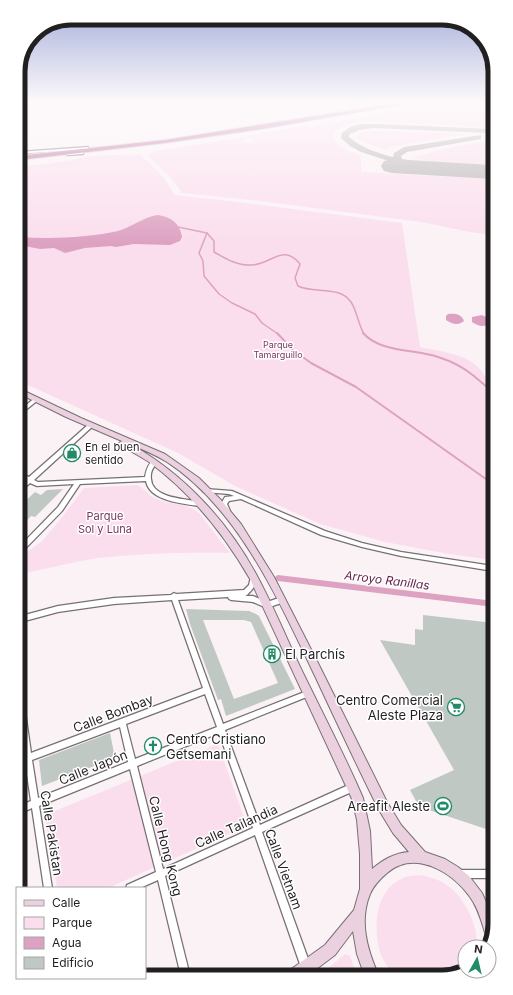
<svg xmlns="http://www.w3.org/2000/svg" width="513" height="995" viewBox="0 0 513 995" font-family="Inter,sans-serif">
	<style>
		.green { fill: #fbdeed }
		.water { fill: #dda2c2 }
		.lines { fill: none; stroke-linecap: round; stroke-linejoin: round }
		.stream-far1 { stroke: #dda2c2; stroke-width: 1.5 }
		.stream { stroke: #dda2c2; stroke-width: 2 }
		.canal { fill: #dda2c2; fill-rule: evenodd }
		.taxiway { fill: #b4aeb0; fill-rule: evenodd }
		.runway { fill: #b4aeb0; fill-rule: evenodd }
		.building { fill: #c0c8c4; fill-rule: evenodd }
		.street-casing { stroke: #777073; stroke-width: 2.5 }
		.secondary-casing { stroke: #777073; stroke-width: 2 }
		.highway-casing { stroke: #d3d2d3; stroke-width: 2 }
		.street { fill: #fff; fill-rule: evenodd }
		.secondary { fill: #ebd1e0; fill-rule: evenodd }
		.highway { fill: #bb6698; fill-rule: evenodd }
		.labels { text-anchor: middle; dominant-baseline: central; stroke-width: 3; stroke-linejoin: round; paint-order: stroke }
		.far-park-label { font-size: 9px; fill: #7b3560; stroke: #fff }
		.poi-label { font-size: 11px; fill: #221f21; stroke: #fff; text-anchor: start }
		.park-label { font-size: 11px; fill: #7b3560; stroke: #fff }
		.water-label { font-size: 12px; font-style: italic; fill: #66224d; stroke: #fff }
		.near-poi-label { font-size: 13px; fill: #221f21; stroke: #fff; text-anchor: start }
		.near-street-label { font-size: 13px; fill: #221f21; stroke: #fff }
		.rim { fill: none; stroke: #221f21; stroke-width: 5 }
	</style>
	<rect width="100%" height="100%" fill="#fbf2f6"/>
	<g class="green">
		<polygon points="440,103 450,103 435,106 439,106 442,110 447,109 442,106 454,103 491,103 491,127 370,121 344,125 333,132 333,140 344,149 361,156 361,172 492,179 492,235 464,231 422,222 252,200 182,193 172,179 148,156 151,152 244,137 245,138 244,143 252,142 253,140 246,136 307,125 310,127"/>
		<path d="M378,131L463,134L391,147L386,150L358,140L357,136C362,130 371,131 378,131Z"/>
		<polygon points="491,140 492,165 428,161 412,158 439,150"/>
		<path d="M140,154L163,177L175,195L254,204L402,223L420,347C437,351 463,353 477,366C484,373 483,376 493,382V560L449,554L385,542L320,524L235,486L178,453L19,381V166L49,164L92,156Z"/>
		<path d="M137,485C145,488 147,495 155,498C171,506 185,501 200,514L230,553C186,552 142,553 98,558C72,562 46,569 20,574V557L42,541L60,520L84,488Z"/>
		<polygon points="218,744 247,826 108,888 57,888 45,815"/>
		<path d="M422,875C428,877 435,878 440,881C463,892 478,923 477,947H465V970L462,973L392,974C388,967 382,959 380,952C373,926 375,890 403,878C408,875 416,876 422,875Z"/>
		<polygon points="345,954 350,956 356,974 321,974"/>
	</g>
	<g class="water">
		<path d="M158,215C171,217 180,223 182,237L180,241L170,245L134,244L116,247L111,246L85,248L65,253L54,248L40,249L19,245V237C51,239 86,238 118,231C132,227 143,217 158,215Z"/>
		<path d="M448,314C454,313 462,314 464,321C459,326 451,324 446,320V316Z"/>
		<path d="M482,315L488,318L490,323C485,328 477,326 472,322V317Z"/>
	</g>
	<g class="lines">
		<g class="stream-far1">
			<path d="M178,227L207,233L214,241V252C226,259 238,266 252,265C272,264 283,243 300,264L295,278L298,286C314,294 339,285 351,302C357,311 358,324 364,334"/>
			<polyline points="207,233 199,253 203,261 204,276 219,294 232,303 255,314 262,323 278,334"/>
		</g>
		<g class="stream">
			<polyline points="277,333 293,350 311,363 356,387 493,484"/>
			<path d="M363,333C381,353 415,349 438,357C451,361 463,367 474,376C480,381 486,387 493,391"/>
		</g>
		<polygon class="canal" points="278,575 494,601 494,607 278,581 276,580 275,578 276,576"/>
		<path class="taxiway" d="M361,124H377L491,129V133L373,128L359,130L350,134L349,137C362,148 377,153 393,157L394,153L404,147L481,135V139L407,152L401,156L402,159L454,168L455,170L451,173L407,165L403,168L395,163L361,152L350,146L341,138L342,133L350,127Z"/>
		<polygon class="runway" points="392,159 492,165 492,179 392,173 384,171 381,166 384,161"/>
	</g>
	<g class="building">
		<polygon points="63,489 35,517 31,516 20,527 20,506 35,492 41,495 47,490"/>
		<path d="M186,609L249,611L256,614L259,616L295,689L226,716L221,699L218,700L190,624ZM203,620H244L251,622L278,683L234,699Z"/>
		<polygon points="423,615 494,623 495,829 486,829 426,809 416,801 410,790 454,770 380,640 415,645 415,629 423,630"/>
		<polygon points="110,733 115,758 42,786 39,760"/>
	</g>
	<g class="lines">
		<g class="street-casing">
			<g id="street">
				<polygon points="88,147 88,148 87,149 18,154 18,152"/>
				<polygon points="82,152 83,152 83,154 67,155 66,154 67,153"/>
				<polygon points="36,397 38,398 38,400 22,413 20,414 20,410"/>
				<path d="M91,423L93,424V426L34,480L38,482L145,477C146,471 148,463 154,460L157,462C153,468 150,472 151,479C152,499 188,499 202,502L203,504L202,506H200C184,504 149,501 146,481L80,484L62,511L22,552H20V546L58,507L74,484L37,486L30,483L22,490L20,491V486L26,481L20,477V473L29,477L89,424Z"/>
				<polygon points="206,489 232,491 325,531 362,543 401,552 493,566 493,571 401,556 362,547 321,535 241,499 229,501 227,504 230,511 229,513 225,513 221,504 225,497 234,496 229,494 204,492 203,491 204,490"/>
				<path d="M253,575L255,576C257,585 253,589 247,595L245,596H253L267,602L282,597L284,598L285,600L284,602L267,608L253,602L231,600L229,599L228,597L178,600L223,724L307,691L309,692L310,694L309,696L225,730L260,825L353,783L356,784L357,787L356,790L262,832L311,967L309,970L306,972L303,970L301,967L255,835L165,876L190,976H181L158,880L140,888H126L127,885L156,872L130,769L39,806L52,888H44L32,808L21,813V805L31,801L21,735V707L24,708L25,711L31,753L203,688L172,600L114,604L58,612L21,622V616L58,606L114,598L171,595L174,593L176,594L244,590L249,585L251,576ZM205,694L217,727L135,759L126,724ZM120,727L128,762L38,798L32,760ZM219,733L253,828L163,869L137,766Z"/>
				<polygon points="461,870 495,870 495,878 461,878 458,877 457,874 458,871"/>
			</g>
		</g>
		<g class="secondary-casing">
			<path id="secondary" d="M20,389L81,418L165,454L199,478L221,500L241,524L274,577L317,661L387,802L401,825L425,852L445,859L458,867L469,876L482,893L495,923L490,940L487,939C482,924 479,909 470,897C452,872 415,849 387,873C380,879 374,885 370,894C359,921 367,949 378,974H364L357,954L353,931L335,955L311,973L308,975H289L290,970L325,945L354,910L360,889V854L357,820L352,799L250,579C224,534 191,493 149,462C140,456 130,451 120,445L119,443L122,441L66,417L20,394ZM132,445C144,450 156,455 167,462C239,509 279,601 315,676C336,721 357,766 379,810L393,833L409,852C394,853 383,860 372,869L370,831L363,798C345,756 324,716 304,675C288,642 274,607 256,574C228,522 184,474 132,445Z"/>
		</g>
		<g class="highway-casing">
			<polygon id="highway" points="397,103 410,103 262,129 165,143 19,160 18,156 165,140"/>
		</g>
		<use href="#street" class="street"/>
		<use href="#secondary" class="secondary"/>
		<use href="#highway" class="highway"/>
	</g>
	<linearGradient id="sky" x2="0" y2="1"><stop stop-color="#a3add9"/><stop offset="0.42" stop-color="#fdf9fb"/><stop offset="1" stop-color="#fdf9fb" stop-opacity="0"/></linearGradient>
	<rect width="513" height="243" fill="url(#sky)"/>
	<defs>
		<g id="shop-ring" transform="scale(0.9)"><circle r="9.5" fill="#fff" stroke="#218a66" stroke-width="1.5"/><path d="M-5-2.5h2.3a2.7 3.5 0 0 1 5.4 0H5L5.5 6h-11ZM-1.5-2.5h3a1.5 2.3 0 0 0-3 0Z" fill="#218a66"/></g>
		<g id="building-ring" transform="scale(0.9)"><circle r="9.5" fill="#fff" stroke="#218a66" stroke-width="1.5"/><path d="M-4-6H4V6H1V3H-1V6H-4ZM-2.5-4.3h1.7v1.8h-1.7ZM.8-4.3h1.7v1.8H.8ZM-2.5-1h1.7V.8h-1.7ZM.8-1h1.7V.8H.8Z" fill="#218a66"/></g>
		<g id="supermarket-ring" transform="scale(0.9)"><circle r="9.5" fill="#fff" stroke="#218a66" stroke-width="1.5"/><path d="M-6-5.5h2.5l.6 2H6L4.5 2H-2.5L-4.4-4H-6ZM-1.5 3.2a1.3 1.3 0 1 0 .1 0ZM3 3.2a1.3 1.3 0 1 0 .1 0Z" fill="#218a66"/></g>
		<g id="church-ring" transform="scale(0.9)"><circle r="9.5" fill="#fff" stroke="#218a66" stroke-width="1.5"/><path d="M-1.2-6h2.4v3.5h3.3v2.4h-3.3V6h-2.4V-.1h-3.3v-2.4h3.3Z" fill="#218a66"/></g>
		<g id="stadium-ring" transform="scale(0.9)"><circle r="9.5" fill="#fff" stroke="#218a66" stroke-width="1.5"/><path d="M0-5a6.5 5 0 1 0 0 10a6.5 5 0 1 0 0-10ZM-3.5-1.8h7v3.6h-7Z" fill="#218a66"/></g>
	</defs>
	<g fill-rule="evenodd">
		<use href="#shop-ring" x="72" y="453"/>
		<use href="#building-ring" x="272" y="654"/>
		<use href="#supermarket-ring" x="456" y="707"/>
		<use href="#church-ring" x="153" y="746"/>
		<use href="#stadium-ring" x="443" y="806"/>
	</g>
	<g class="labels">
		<g class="far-park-label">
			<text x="278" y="344">Parque<tspan x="278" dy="10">Tamarguillo</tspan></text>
		</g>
		<g class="poi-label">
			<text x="85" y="447">En el buen<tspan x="85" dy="13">sentido</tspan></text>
		</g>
		<g class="park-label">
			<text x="105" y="516">Parque<tspan x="105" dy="13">Sol y Luna</tspan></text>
		</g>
		<g class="water-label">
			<text transform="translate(387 580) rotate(7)">Arroyo Ranillas</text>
		</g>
		<g class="near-poi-label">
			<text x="285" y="654">El Parchís</text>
			<text x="443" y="700" text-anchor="end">Centro Comercial<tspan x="443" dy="15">Aleste Plaza</tspan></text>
			<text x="166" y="739">Centro Cristiano<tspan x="166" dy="15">Getsemani</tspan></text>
			<text x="430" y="806" text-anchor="end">Areafit Aleste</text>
		</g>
		<g class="near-street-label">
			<text transform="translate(113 713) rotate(-21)">Calle Bombay</text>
			<text transform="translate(93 767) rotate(-22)">Calle Japón</text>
			<text transform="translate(236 826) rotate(-24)">Calle Tailandia</text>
			<text transform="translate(52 833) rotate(81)">Calle Pakistan</text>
			<text transform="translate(166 846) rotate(76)">Calle Hong Kong</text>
			<text transform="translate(284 869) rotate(70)">Calle Vietnam</text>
		</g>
	</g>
	<path d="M0 0H513V995H0ZM71 25H442A46 46 0 0 1 488 71V924A46 46 0 0 1 442 970H71A46 46 0 0 1 25 924V71A46 46 0 0 1 71 25Z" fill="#fff" fill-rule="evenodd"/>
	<path class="rim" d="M71 25H442A46 46 0 0 1 488 71V924A46 46 0 0 1 442 970H71A46 46 0 0 1 25 924V71A46 46 0 0 1 71 25Z"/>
	<rect x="16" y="887" width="130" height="92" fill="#ffffff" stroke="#a7a5a6"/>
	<rect x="24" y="900" width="20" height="6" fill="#ebd1e0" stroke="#a7a5a6"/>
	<text x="52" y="907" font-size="12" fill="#221f21">Calle</text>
	<rect x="24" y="917" width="20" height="12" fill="#fbdeed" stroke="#a7a5a6"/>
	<text x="52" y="927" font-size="12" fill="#221f21">Parque</text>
	<rect x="24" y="937" width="20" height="12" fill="#dda2c2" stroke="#a7a5a6"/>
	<text x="52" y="947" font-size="12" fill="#221f21">Agua</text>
	<rect x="24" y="957" width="20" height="12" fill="#c0c8c4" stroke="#a7a5a6"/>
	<text x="52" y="967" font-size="12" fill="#221f21">Edificio</text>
	<g transform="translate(477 959) rotate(8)"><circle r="19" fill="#ffffff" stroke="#a7a5a6"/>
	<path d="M0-3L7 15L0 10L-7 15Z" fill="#218a66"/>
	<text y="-6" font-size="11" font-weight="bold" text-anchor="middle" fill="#221f21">N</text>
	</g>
</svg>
